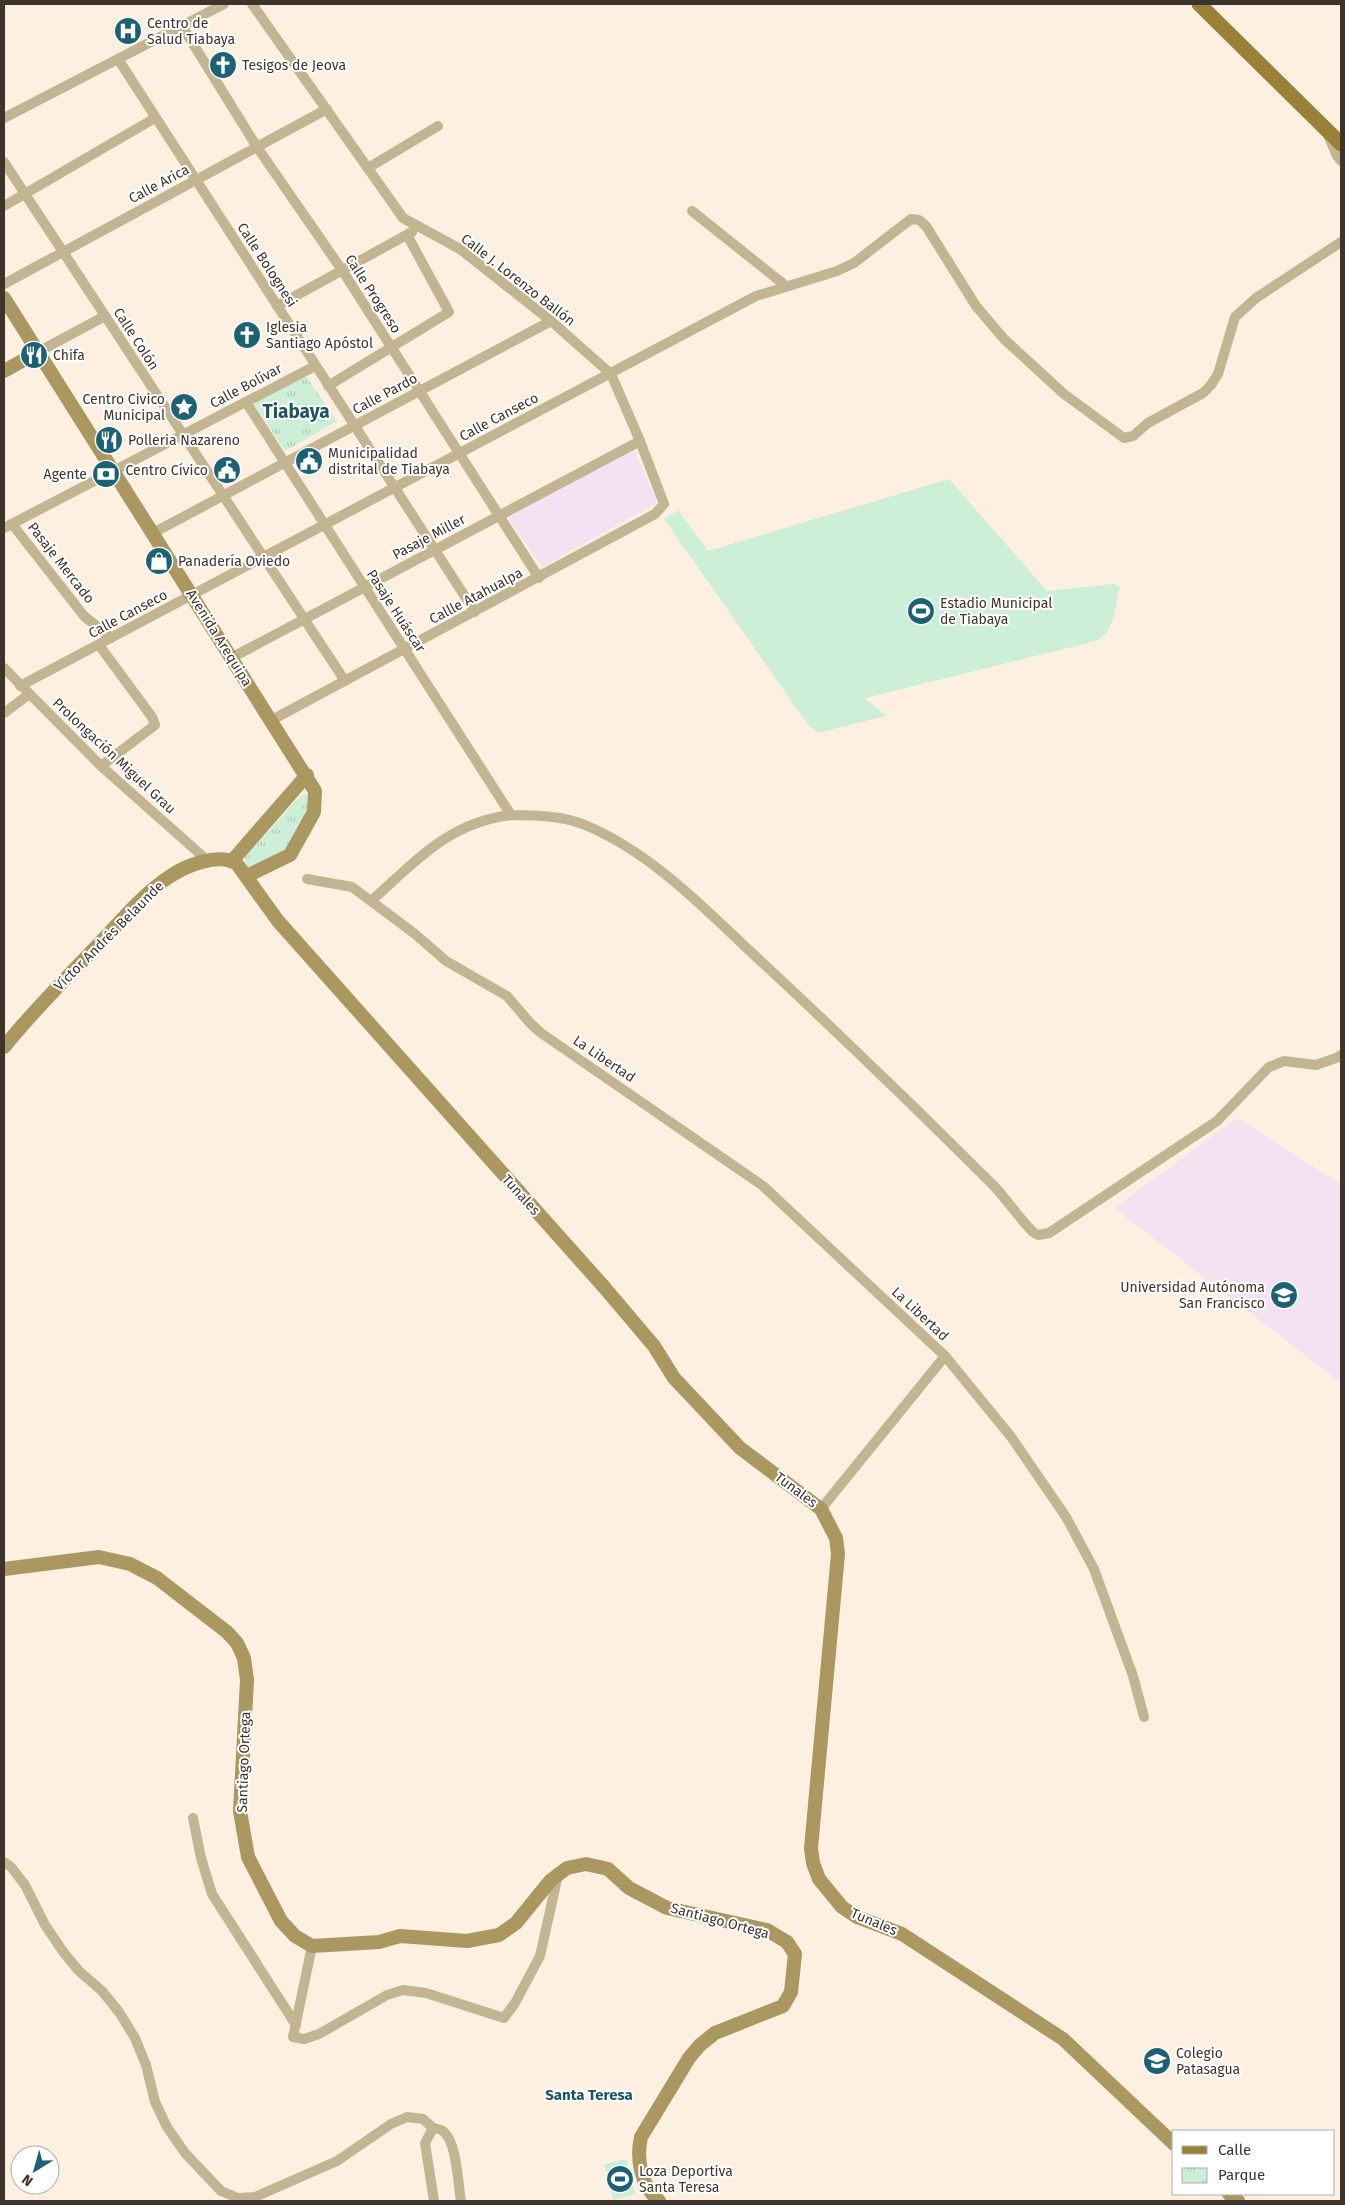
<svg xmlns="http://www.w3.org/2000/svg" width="1345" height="2205" viewBox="0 0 1345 2205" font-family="'Fira Sans',sans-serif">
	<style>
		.education { fill: #f4e2f3 }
		.green { fill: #cdeed7 }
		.park { fill: url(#park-tufts) }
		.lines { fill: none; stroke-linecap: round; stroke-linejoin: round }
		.street { stroke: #c3b591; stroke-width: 10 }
		.secondary { stroke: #ab9760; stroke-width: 14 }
		.primary { stroke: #9a8038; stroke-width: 15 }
		.labels { text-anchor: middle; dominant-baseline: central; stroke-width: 4; stroke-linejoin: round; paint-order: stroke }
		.poi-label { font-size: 14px; fill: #3d342b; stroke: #fff; text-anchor: start }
		.street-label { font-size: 14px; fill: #3d342b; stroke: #fff }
		.neighbourhood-label { font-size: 15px; font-weight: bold; fill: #1d5360; stroke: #fff }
		.district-label { font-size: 19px; font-weight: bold; fill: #1d5360; stroke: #fff }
	</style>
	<defs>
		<pattern id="park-tufts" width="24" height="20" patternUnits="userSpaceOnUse" patternTransform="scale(1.25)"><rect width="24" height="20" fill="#cdeed7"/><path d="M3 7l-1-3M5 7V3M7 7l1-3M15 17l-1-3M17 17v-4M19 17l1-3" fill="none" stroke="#b1cdb9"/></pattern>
	</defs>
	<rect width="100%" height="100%" fill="#fef0e1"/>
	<g class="education">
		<polygon points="633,447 657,503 542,567 508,517"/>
		<polygon points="1237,1118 1341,1184 1341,1383 1114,1208"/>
	</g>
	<g class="green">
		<path d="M949,479L1047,591L1113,584L1120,587C1115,606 1115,632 1096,641L865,698L886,716L818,733L809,726L664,519L678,510L708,551Z"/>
		<polygon points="626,2159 635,2194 613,2200 604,2164"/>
	</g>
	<g class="park">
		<polygon points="303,372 337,421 285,451 252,401"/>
		<path d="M305,794L308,795L312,805L290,848L252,870C246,867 244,864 245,857L300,796Z"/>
	</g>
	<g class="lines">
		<g class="street">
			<polyline points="252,4 403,218 460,249 551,321 611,374 640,441 664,504 655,514 270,721"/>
			<polyline points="182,26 257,147 342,270 539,578"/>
			<polyline points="118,59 475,612"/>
			<polyline points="4,118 224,4"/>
			<polyline points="1328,135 1337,156 1341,161"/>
			<polyline points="4,162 345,681"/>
			<polyline points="368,168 438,126"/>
			<polyline points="4,206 155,118"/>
			<polyline points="692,211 786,286"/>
			<polyline points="4,284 327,109"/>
			<polyline points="277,306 412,232"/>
			<polyline points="38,352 105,316"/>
			<polyline points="328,386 449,312 407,235"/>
			<path d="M246,402L511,815C537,816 561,815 585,825C650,852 701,905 752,953C834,1029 915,1107 994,1186C1008,1201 1019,1218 1033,1232L1038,1235L1049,1233L1217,1121L1269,1067L1284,1061L1316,1065L1336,1058L1341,1055"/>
			<polyline points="12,524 84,616 111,638"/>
			<polyline points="4,528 315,366"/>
			<polyline points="153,533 551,321"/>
			<polyline points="99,645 152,717 155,725 101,766"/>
			<polyline points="231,658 640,441"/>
			<polyline points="4,668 101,766 208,861"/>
			<polyline points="20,686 756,296 837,271 854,263 911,219 919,220 926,226 976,306 1004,339 1064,394 1124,438 1133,436 1148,423 1203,393 1211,385 1218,374 1235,317 1256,298 1341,242"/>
			<polyline points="4,713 28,695"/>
			<path d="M511,815C449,822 415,862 371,901L415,934L446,961L507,996L530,1023L541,1033L763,1186L945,1356L1012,1438L1066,1517L1094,1569L1133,1676L1144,1717"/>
			<polyline points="307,879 352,887 371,901"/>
			<polyline points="821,1509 945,1356"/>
			<polyline points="193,1818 201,1858 212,1894 296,2025"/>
			<polyline points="4,1862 11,1867 25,1885 45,1925 64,1953 79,1971 102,1991 119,2012 135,2038 146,2065 155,2102 167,2127 185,2153 221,2191 238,2198 255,2197 337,2161 391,2124 407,2117 423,2119 433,2128"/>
			<polyline points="312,1946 293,2037 304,2039 319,2034 387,1995 403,1990 426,1993 504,2018 515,2003 540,1956 558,1875"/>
			<path d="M434,2201L425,2143L433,2128C437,2129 442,2129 444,2132C457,2143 458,2185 461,2201"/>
		</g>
		<g class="secondary">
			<polyline points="4,298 315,791 314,812 290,855 247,876"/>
			<polyline points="4,371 38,352"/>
			<polyline points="232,861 307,775"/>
			<path d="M4,1047C34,1010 67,977 100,943C121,921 143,894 169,877C185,866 218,852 237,864L278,921L604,1287L654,1346L674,1378L740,1448L821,1509L836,1538L838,1554L811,1848L813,1863L819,1879L842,1907L857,1917L902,1934L1063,2039L1174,2144"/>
			<path d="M4,1569L99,1557L130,1564L157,1578L227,1632L237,1643L244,1658L247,1680L240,1811L248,1857L281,1921L295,1936L312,1946L379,1942L400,1936L467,1941L499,1935L516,1923L551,1880L567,1868L586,1864L608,1869L629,1888L667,1908L767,1930L787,1942L795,1954L791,1992L783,2006L715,2033L700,2045L689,2058L641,2137C636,2159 641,2186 659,2201"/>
			<polyline points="1229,2194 1238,2201"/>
		</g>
		<polyline class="primary" points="1199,4 1341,144"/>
	</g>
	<defs>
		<g id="hospital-disc" transform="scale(1.4375)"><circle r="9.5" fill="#1c6273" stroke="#fff"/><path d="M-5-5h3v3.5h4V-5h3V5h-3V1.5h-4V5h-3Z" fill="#fff"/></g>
		<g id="church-disc" transform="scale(1.4375)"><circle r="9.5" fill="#1c6273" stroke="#fff"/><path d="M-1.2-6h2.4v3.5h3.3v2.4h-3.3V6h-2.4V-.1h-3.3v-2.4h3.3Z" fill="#fff"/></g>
		<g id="restaurant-disc" transform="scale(1.4375)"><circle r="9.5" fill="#1c6273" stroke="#fff"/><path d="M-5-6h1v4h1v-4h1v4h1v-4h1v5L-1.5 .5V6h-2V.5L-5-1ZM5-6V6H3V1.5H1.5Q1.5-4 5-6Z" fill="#fff"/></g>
		<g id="sight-disc" transform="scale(1.4375)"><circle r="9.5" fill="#1c6273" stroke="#fff"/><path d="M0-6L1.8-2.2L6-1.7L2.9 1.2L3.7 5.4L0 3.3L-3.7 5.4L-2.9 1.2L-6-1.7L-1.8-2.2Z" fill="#fff"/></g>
		<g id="civic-disc" transform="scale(1.4375)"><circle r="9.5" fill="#1c6273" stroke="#fff"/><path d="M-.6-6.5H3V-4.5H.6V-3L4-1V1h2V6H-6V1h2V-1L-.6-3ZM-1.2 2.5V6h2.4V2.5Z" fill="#fff"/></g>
		<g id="bank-disc" transform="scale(1.4375)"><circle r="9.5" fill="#1c6273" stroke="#fff"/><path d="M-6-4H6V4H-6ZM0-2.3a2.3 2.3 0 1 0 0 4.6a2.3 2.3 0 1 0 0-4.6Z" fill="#fff"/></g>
		<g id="shop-disc" transform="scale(1.4375)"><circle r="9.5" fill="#1c6273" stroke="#fff"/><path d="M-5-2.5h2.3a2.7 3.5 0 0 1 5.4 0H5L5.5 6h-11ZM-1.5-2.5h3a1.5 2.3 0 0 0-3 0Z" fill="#fff"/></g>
		<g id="stadium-disc" transform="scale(1.4375)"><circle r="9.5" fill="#1c6273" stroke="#fff"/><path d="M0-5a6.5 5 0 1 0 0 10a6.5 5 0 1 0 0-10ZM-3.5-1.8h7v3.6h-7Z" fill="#fff"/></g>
		<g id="university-disc" transform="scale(1.4375)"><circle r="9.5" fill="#1c6273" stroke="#fff"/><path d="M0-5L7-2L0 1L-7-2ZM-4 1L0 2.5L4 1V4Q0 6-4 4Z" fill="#fff"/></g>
		<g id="school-disc" transform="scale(1.4375)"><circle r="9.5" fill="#1c6273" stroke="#fff"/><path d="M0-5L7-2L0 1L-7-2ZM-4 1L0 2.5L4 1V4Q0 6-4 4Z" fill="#fff"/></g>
	</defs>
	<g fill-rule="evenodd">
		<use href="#hospital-disc" x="128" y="31"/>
		<use href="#church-disc" x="223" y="65"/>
		<use href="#church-disc" x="247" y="335"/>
		<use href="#restaurant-disc" x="34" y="355"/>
		<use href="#sight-disc" x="184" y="407"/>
		<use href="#restaurant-disc" x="109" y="440"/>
		<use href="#civic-disc" x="309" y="461"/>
		<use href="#civic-disc" x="227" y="470"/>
		<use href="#bank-disc" x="106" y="474"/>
		<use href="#shop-disc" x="159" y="561"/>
		<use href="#stadium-disc" x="921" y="611"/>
		<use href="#university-disc" x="1284" y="1295"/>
		<use href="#school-disc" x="1157" y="2061"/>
		<use href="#stadium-disc" x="620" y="2179"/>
	</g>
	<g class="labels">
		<g class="poi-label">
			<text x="147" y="23">Centro de<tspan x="147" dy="16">Salud Tiabaya</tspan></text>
			<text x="242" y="65">Tesigos de Jeova</text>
			<text x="266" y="327">Iglesia<tspan x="266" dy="16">Santiago Apóstol</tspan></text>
			<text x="53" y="355">Chifa</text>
			<text x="165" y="399" text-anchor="end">Centro Civico<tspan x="165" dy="16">Municipal</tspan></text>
			<text x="128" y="440">Polleria Nazareno</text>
			<text x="328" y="453">Municipalidad<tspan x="328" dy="16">distrital de Tiabaya</tspan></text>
			<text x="208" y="470" text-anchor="end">Centro Cívico</text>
			<text x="87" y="474" text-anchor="end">Agente</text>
			<text x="178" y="561">Panadería Oviedo</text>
			<text x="940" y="603">Estadio Municipal<tspan x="940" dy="16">de Tiabaya</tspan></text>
			<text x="1265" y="1287" text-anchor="end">Universidad Autónoma<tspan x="1265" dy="16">San Francisco</tspan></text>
			<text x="1176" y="2053">Colegio<tspan x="1176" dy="16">Patasagua</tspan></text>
			<text x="639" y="2171">Loza Deportiva<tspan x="639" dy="16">Santa Teresa</tspan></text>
		</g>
		<g class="street-label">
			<text transform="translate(159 184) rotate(-28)">Calle Arica</text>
			<text transform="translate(267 265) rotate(57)">Calle Bolognesi</text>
			<text transform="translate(518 280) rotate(38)">Calle J. Lorenzo Ballón</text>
			<text transform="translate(373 294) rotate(57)">Calle Progreso</text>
			<text transform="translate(136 339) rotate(57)">Calle Colón</text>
			<text transform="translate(246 386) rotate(-28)">Calle Bolívar</text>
			<text transform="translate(385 394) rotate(-28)">Calle Pardo</text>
			<text transform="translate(499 417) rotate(-28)">Calle Canseco</text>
			<text transform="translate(429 537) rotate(-28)">Pasaje Miller</text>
			<text transform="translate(61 563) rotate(52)">Pasaje Mercado</text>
			<text transform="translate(476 596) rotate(-28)">Callle Atahualpa</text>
			<text transform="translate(396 611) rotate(57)">Pasaje Huáscar</text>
			<text transform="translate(128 614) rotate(-28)">Calle Canseco</text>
			<text transform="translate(219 638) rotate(58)">Avenida Arequipa</text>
			<text transform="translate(114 756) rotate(43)">Prolongación Miguel Grau</text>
			<text transform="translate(109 936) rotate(-45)">Víctor Andrés Belaunde</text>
			<text transform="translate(604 1059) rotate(34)">La Libertad</text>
			<text transform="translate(521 1195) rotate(48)">Tunales</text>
			<text transform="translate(920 1314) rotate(43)">La Libertad</text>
			<text transform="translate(796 1490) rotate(37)">Tunales</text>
			<text transform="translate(244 1762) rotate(-88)">Santiago Ortega</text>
			<text transform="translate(720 1921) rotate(15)">Santiago Ortega</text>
			<text transform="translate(874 1922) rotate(23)">Tunales</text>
		</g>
		<g class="neighbourhood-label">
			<text x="589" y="2095">Santa Teresa</text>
		</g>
		<g class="district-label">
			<text x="296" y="411">Tiabaya</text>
		</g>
	</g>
	<rect width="1345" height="2205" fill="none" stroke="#3d342b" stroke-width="10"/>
	<rect x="1172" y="2130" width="162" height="65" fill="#ffffff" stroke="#b1aeaa"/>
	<rect x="1182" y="2146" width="25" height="8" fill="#9a8038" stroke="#b1aeaa"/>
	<text x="1218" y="2155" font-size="15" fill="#3d342b">Calle</text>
	<rect x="1182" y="2168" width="25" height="15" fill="url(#park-tufts)" stroke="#b1aeaa"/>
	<text x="1218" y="2180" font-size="15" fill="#3d342b">Parque</text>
	<g transform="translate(35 2170) rotate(217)"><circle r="24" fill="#ffffff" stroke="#b1aeaa"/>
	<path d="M0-4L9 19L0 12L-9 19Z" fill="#1c6273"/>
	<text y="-8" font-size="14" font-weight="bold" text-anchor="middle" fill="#3d342b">N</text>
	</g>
</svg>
